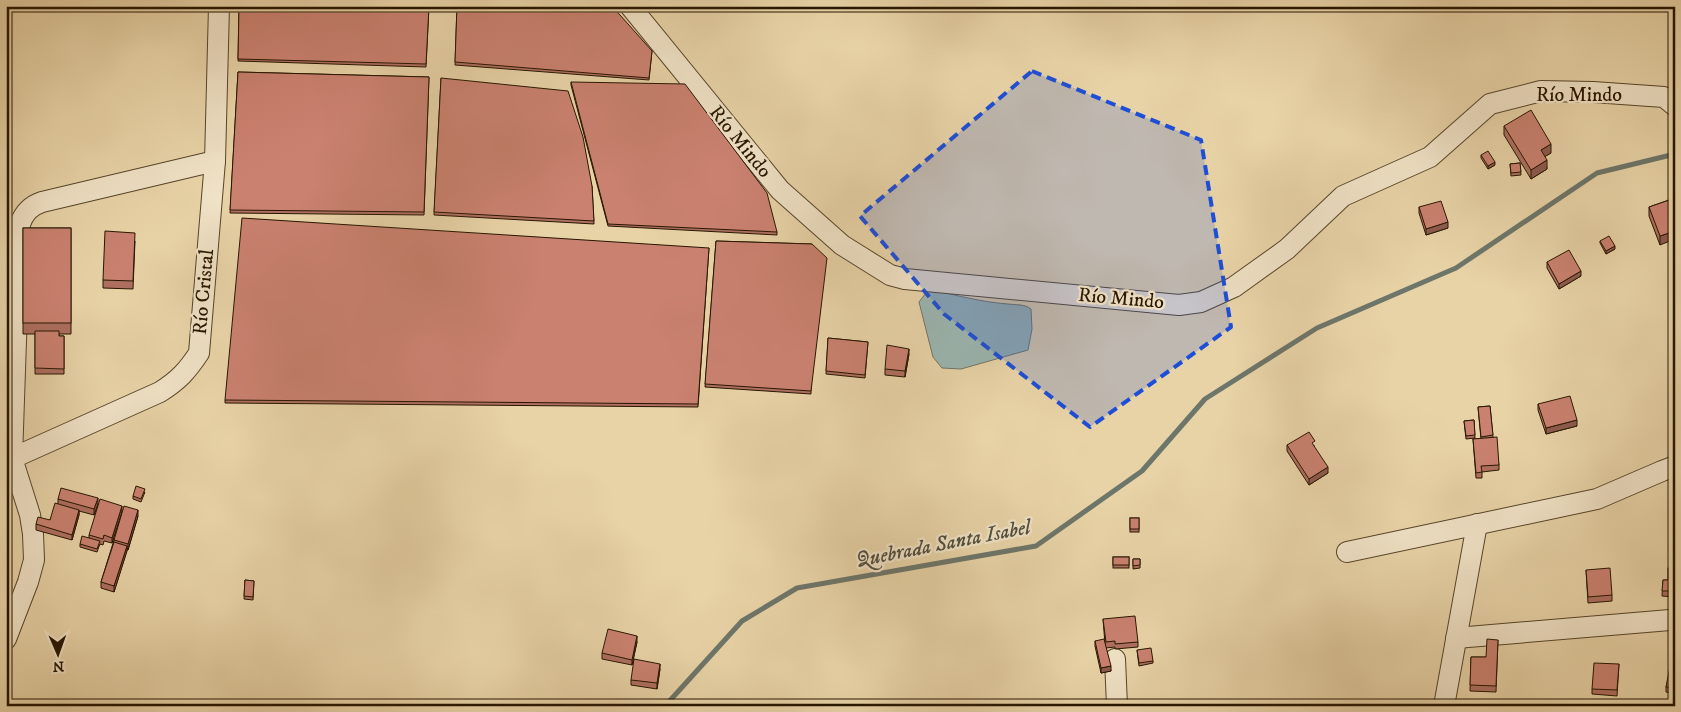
<svg xmlns="http://www.w3.org/2000/svg" width="1681" height="712" viewBox="0 0 1681 712" font-family="'IM FELL DW Pica',serif">
	<style>
		.water { fill: #9bb6b1; stroke: #6d766a }
		.lines { fill: none; stroke-linecap: round; stroke-linejoin: round }
		.stream { stroke: #6d766a; stroke-width: 5 }
		.minor-casing { stroke: #57452a; stroke-width: 22 }
		.minor { stroke: #f0e2c6; stroke-width: 20 }
		.wall { fill: #ae6f60; stroke: #271600 }
		.shaded-wall { fill: #8d5a4e; stroke: #271600 }
		.building { fill: #ca8170; stroke: #271600 }
		.marked { fill: #1d4ed8; fill-opacity: 0.2; stroke: #1d4ed8; stroke-width: 4; stroke-dasharray: 10 6; stroke-linejoin: round }
		.labels { text-anchor: middle; dominant-baseline: central; stroke-width: 4.5; stroke-linejoin: round; paint-order: stroke }
		.street-label { font-size: 20px; fill: #271600; stroke: #f0e2c6 }
		.water-label { font-size: 21px; font-style: italic; fill: #504e3e; stroke: #f0e2c6 }
	</style>
	<rect width="100%" height="100%" fill="#e8d3a7"/>
	<filter id="stains"><feTurbulence type="fractalNoise" baseFrequency=".004" numOctaves="4"/><feColorMatrix values="0 0 0 0 .2 0 0 0 0 .09 0 0 0 0 .02 0 0 0 .5 -.17"/></filter>
	<radialGradient id="worn" r=".72"><stop offset=".6" stop-color="#630" stop-opacity="0"/><stop offset="1" stop-color="#630" stop-opacity=".3"/></radialGradient>
	<path class="water" d="M929,289C955,295 981,302 1008,304C1016,305 1025,304 1031,309L1032,329L1028,350L961,369L942,368L933,357L919,302Z"/>
	<g class="lines">
		<polyline class="stream" points="665,706 742,621 797,588 1036,546 1142,471 1205,399 1317,328 1456,268 1597,173 1675,154"/>
		<g class="minor-casing">
			<g id="minor">
				<polyline points="630,6 780,190 842,245 890,275 905,279 1179,305 1201,302 1234,287 1287,249 1343,196 1430,157 1490,104 1541,91 1593,92 1664,97 1675,106"/>
				<path d="M6,461L160,392C179,380 187,371 199,353L215,161L219,6"/>
				<polyline points="1347,552 1597,499 1662,471 1675,466"/>
				<polyline points="1456,638 1670,620"/>
				<path d="M6,639L28,582L34,560L33,534L30,515L12,458L20,224C24,213 30,206 42,202L215,161"/>
				<polyline points="1115,659 1117,706"/>
				<polyline points="1444,706 1477,524"/>
			</g>
		</g>
		<use href="#minor" class="minor"/>
	</g>
	<g class="wall">
		<polygon points="239,6 429,6 426,67 238,61"/>
		<polygon points="457,6 652,51 649,80 455,65"/>
		<polygon points="238,72 429,77 424,215 230,213"/>
		<polygon points="441,78 592,186 594,224 434,215"/>
		<polygon points="571,82 777,232 777,235 608,226 571,85"/>
		<polygon points="1504,126 1551,153 1545,156 1547,169 1531,179 1504,135"/>
		<polygon points="1481,155 1495,165 1488,169 1481,158"/>
		<polygon points="1520,163 1521,175 1511,176 1510,164"/>
		<polygon points="1675,198 1660,245 1649,216 1649,207"/>
		<polygon points="1419,207 1448,228 1426,235 1419,213"/>
		<polygon points="23,228 71,228 71,334 59,334 59,336 64,336 64,374 35,374 35,334 23,334"/>
		<polygon points="135,241 133,289 103,288 103,280"/>
		<polygon points="716,241 812,244 811,394 705,387"/>
		<polygon points="1600,241 1615,249 1606,254 1600,243"/>
		<polygon points="709,248 698,407 225,403 225,400"/>
		<polygon points="1547,262 1581,276 1559,289 1547,268"/>
		<polygon points="828,338 868,342 865,378 826,374"/>
		<polygon points="909,354 905,377 885,375 885,369"/>
		<polygon points="1538,404 1577,426 1546,434 1538,410"/>
		<polygon points="1490,406 1493,437 1499,465 1499,470 1482,472 1482,478 1476,478 1473,439 1481,439 1478,407"/>
		<polygon points="1474,420 1475,438 1466,439 1464,421"/>
		<polygon points="1287,445 1315,446 1314,447 1328,473 1309,485 1287,451"/>
		<polygon points="145,492 141,502 133,499 133,496"/>
		<polygon points="58,499 98,504 94,515 79,511 79,515 72,540 36,530 36,524 50,520 58,503"/>
		<polygon points="122,512 112,543 104,541 103,545 100,544 97,552 80,547 80,544 89,538 89,535"/>
		<polygon points="138,516 128,550 127,550 114,592 101,588 101,582 114,540"/>
		<rect x="1130" y="518" width="9" height="14"/>
		<rect x="1113" y="557" width="16" height="11"/>
		<polygon points="1133,559 1140,559 1140,568 1133,569"/>
		<polygon points="1675,568 1675,597 1662,596 1663,580 1668,580"/>
		<polygon points="1586,570 1612,595 1612,601 1588,603"/>
		<polygon points="245,580 254,581 253,600 244,599"/>
		<polygon points="1103,619 1138,642 1138,647 1115,649 1115,647 1106,648 1111,671 1101,673 1095,646 1095,641 1105,644"/>
		<polygon points="1498,640 1496,692 1470,691 1471,657 1486,657"/>
		<polygon points="637,642 632,665 602,659 602,653"/>
		<polygon points="1137,650 1153,661 1153,663 1139,666"/>
		<polygon points="1675,656 1675,694 1666,692 1666,687"/>
		<polygon points="1619,664 1617,696 1592,694 1592,689"/>
		<polygon points="660,669 657,689 631,685 631,680"/>
	</g>
	<g class="shaded-wall">
		<polygon points="1551,144 1551,153 1541,159 1541,150"/>
		<polygon points="1547,160 1547,169 1531,179 1531,170"/>
		<polygon points="1495,162 1495,165 1488,169 1488,166"/>
		<polygon points="1448,222 1448,228 1426,235 1426,229"/>
		<polygon points="1675,231 1675,239 1660,245 1660,236"/>
		<polygon points="1615,246 1615,249 1606,254 1606,251"/>
		<polygon points="1581,271 1581,276 1559,289 1559,284"/>
		<polygon points="909,349 909,354 905,377 905,371"/>
		<polygon points="1577,420 1577,426 1546,434 1546,428"/>
		<polygon points="1328,467 1328,473 1309,485 1309,479"/>
		<polygon points="98,498 98,504 94,515 94,509"/>
		<polygon points="122,506 122,512 112,543 112,538"/>
		<polygon points="79,510 79,515 72,540 72,535"/>
		<polygon points="138,510 138,516 128,550 128,544"/>
		<polygon points="127,546 127,551 114,592 114,586"/>
		<polygon points="637,636 637,642 632,665 632,660"/>
		<polygon points="660,664 660,669 657,689 657,683"/>
		<polygon points="1111,666 1111,671 1101,673 1101,668"/>
	</g>
	<g class="building">
		<polygon points="239,6 429,6 426,64 238,59"/>
		<polygon points="457,6 612,6 652,51 649,78 455,62"/>
		<polygon points="238,72 429,77 424,212 230,210"/>
		<polygon points="441,78 568,91 583,137 592,186 594,221 434,212"/>
		<polygon points="571,82 685,84 767,193 777,232 608,224"/>
		<polygon points="1531,110 1551,144 1541,150 1547,160 1531,170 1504,126"/>
		<polygon points="1488,151 1495,162 1488,166 1481,155"/>
		<polygon points="1520,163 1521,172 1511,173 1510,164"/>
		<polygon points="1675,198 1675,231 1660,236 1649,207"/>
		<polygon points="1441,201 1448,222 1426,229 1419,207"/>
		<polygon points="242,218 709,248 698,404 225,400"/>
		<rect x="23" y="228" width="48" height="95"/>
		<polygon points="105,231 135,233 133,281 103,280"/>
		<polygon points="1609,236 1615,246 1606,251 1600,241"/>
		<polygon points="716,241 812,244 827,258 811,391 705,384"/>
		<polygon points="1569,250 1581,271 1559,284 1547,262"/>
		<polygon points="35,331 59,331 59,336 64,336 64,369 35,368"/>
		<polygon points="828,338 868,342 865,375 826,371"/>
		<polygon points="887,345 909,349 905,371 885,369"/>
		<polygon points="1570,396 1577,420 1546,428 1538,404"/>
		<polygon points="1490,406 1493,435 1481,437 1478,407"/>
		<polygon points="1474,420 1475,435 1466,436 1464,421"/>
		<polygon points="1309,432 1315,441 1312,443 1328,467 1309,479 1287,445"/>
		<polygon points="1497,437 1499,465 1481,466 1482,472 1476,473 1473,439"/>
		<polygon points="136,486 145,489 141,499 133,496"/>
		<polygon points="61,488 98,498 94,509 58,499"/>
		<polygon points="100,499 122,506 112,538 104,535 103,539 89,535"/>
		<polygon points="55,503 79,510 72,535 36,524 38,517 50,520"/>
		<polygon points="124,506 138,510 128,544 114,540"/>
		<rect x="1130" y="518" width="9" height="11"/>
		<polygon points="82,536 100,541 97,549 80,544"/>
		<polygon points="114,542 127,546 114,586 101,582"/>
		<rect x="1113" y="557" width="16" height="8"/>
		<polygon points="1133,559 1140,559 1140,565 1133,566"/>
		<polygon points="1610,568 1612,595 1588,597 1586,570"/>
		<polygon points="1668,568 1675,568 1675,591 1662,591 1663,580 1668,580"/>
		<polygon points="245,580 254,581 253,597 244,596"/>
		<polygon points="1135,616 1138,642 1115,644 1115,641 1106,642 1103,619"/>
		<polygon points="608,629 637,636 632,660 602,653"/>
		<polygon points="1104,639 1111,666 1101,668 1095,641"/>
		<polygon points="1487,639 1498,640 1496,686 1470,685 1471,657 1486,657"/>
		<polygon points="1151,648 1153,661 1139,663 1137,650"/>
		<polygon points="1672,656 1675,656 1675,688 1666,687"/>
		<polygon points="634,659 660,664 657,683 631,680"/>
		<polygon points="1594,663 1619,664 1617,690 1592,689"/>
	</g>
	<path class="marked" d="M1032,71L1201,140L1231,327L1090,427L944,314L860,216Z"/>
	<g class="labels">
		<g class="street-label">
			<text x="1579" y="95">Río Mindo</text>
			<text transform="translate(740 142) rotate(51)">Río Mindo</text>
			<text transform="translate(204 292) rotate(-85)">Río Cristal</text>
			<text transform="translate(1121 299) rotate(5)">Río Mindo</text>
		</g>
		<g class="water-label">
			<text transform="translate(943 544) rotate(-11)">Quebrada Santa Isabel</text>
		</g>
	</g>
	<rect width="1681" height="712" fill="none" stroke="#e8d3a7" stroke-width="25"/>
	<rect x="8" y="8" width="1666" height="697" fill="none" stroke="#271600" stroke-width="2.5"/>
	<rect x="12" y="12" width="1656" height="687" fill="none" stroke="#271600"/>
	<g transform="translate(58 654) rotate(178)" stroke="#f0e2c6" stroke-width="4" paint-order="stroke">
	<path d="M0-4L9 19L0 12L-9 19Z" fill="#271600"/>
	<text y="-8" font-size="14" font-weight="bold" text-anchor="middle" fill="#271600">N</text>
	</g>
	<rect width="100%" height="100%" filter="url(#stains)"/>
	<rect width="100%" height="100%" fill="url(#worn)"/>
</svg>
